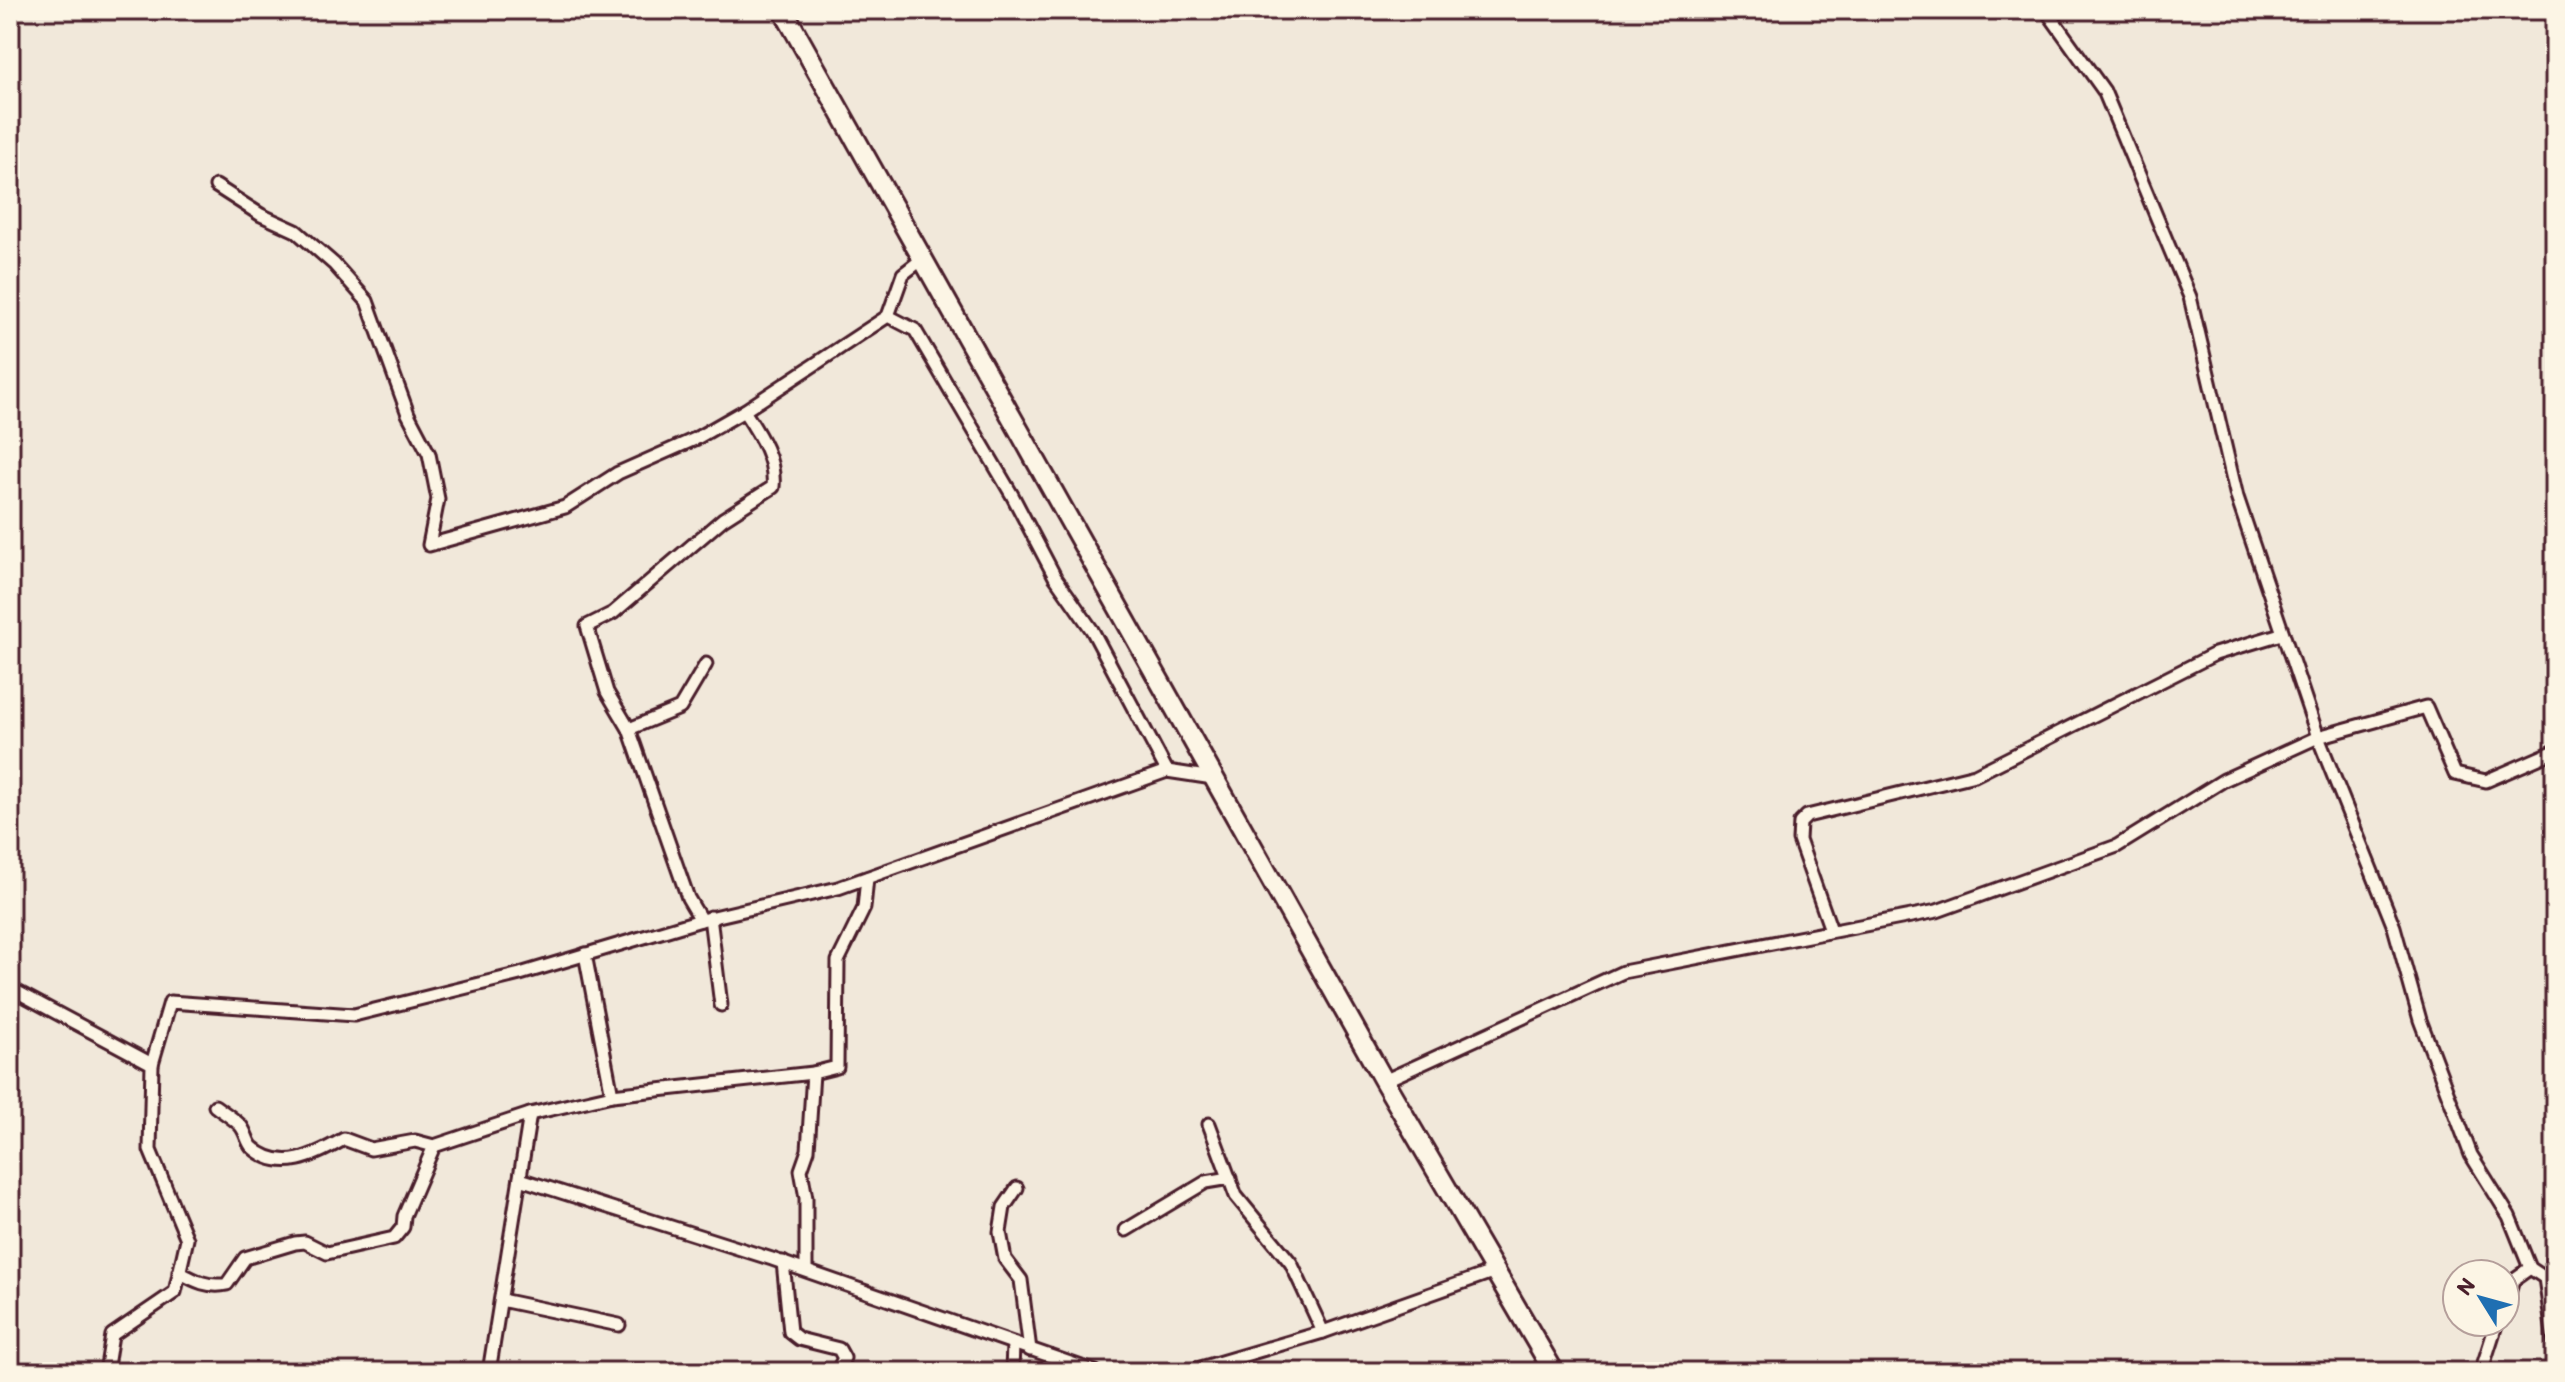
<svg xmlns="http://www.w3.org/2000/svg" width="2565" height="1382" viewBox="0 0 2565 1382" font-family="Itim,sans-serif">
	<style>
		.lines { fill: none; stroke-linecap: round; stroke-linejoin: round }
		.minor-casing { stroke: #4a1f2b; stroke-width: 17 }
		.primary-casing { stroke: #4a1f2b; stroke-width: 24 }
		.minor { stroke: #fcf5e5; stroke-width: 11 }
		.primary { stroke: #fcf5e5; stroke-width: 18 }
	</style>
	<rect width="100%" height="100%" fill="#f1e8da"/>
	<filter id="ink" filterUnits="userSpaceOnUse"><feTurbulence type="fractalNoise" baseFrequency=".0125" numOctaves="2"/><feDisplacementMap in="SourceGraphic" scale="16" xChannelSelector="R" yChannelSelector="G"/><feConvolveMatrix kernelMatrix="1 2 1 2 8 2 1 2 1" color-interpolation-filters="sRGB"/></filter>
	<g filter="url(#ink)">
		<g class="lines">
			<g class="minor-casing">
				<g id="minor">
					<polyline points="2046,10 2104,91 2190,297 2237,497 2318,737 2426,707 2455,774 2486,781 2555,751"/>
					<polyline points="216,186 261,215 296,231 334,264 367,301 408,414 429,454 438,499 429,545 565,507 618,473 695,439 744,411 888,316 915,330 1012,495 1055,577 1092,630 1167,771"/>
					<polyline points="888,316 903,274 921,260"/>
					<polyline points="629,729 680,708 706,664"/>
					<polyline points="710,917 721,1005"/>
					<path d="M701,920L688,898L629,729L607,692L587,626L613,613L723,519L773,487C776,459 759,434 744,411"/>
					<polyline points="1831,930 1799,840 1800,823 1807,816 1975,775 2215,654 2281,634"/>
					<polyline points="10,988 152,1064 150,1150 187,1239 175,1292 112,1335 106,1372"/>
					<polyline points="152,1064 170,1002 354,1015 520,974 701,920 838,888 1167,771 1213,778"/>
					<polyline points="1384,1081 1623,972 1937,911 2117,846 2224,780 2318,737 2394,927 2420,1020 2471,1155 2509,1216 2530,1268 2545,1278 2555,1348"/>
					<polyline points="612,1095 813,1073 837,1067 838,961 864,908 867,878"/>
					<path d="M215,1106C223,1112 233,1118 240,1125C246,1131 247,1142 252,1147C281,1174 316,1155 344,1139L371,1149L415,1141L434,1146L530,1114"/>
					<polyline points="1209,1124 1236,1196 1291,1263 1323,1332"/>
					<polyline points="520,1179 772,1259 1096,1372"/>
					<polyline points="1017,1188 1004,1207 1000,1232 1005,1259 1021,1280 1030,1350"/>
					<polyline points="1126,1230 1206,1182 1230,1178"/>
					<polyline points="783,1262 790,1332 799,1339 839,1349 844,1358 837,1372"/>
					<polyline points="806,1270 806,1198 801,1170 808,1150 813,1073"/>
					<path d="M179,1272C195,1281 209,1288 227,1284L245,1258L295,1243L305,1242L327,1253L394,1238L403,1227L404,1216L434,1146"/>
					<polyline points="501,1300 619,1325"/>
					<polyline points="2505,1307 2513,1280 2530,1268"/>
					<polyline points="489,1372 530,1114 612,1095 585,954"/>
					<polyline points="1012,1372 1013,1344"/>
					<polyline points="1187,1372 1323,1332 1495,1271"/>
					<polyline points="2481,1372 2497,1322"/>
				</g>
			</g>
			<g class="primary-casing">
				<polyline id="primary" points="783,10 1384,1081 1554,1372"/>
			</g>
			<use href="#minor" class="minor"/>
			<use href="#primary" class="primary"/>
		</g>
	</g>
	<rect width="2565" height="1382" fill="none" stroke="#fcf5e5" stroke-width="40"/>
	<rect x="20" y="20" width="2525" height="1342" fill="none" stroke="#4a1f2b" stroke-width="3" filter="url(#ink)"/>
	<g transform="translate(2481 1298) rotate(307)"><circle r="38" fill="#fcf5e5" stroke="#b59f9b" stroke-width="2"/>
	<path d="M0-6L14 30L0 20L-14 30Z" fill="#1f6fb2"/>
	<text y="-12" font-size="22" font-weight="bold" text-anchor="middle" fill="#4a1f2b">N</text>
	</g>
</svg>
